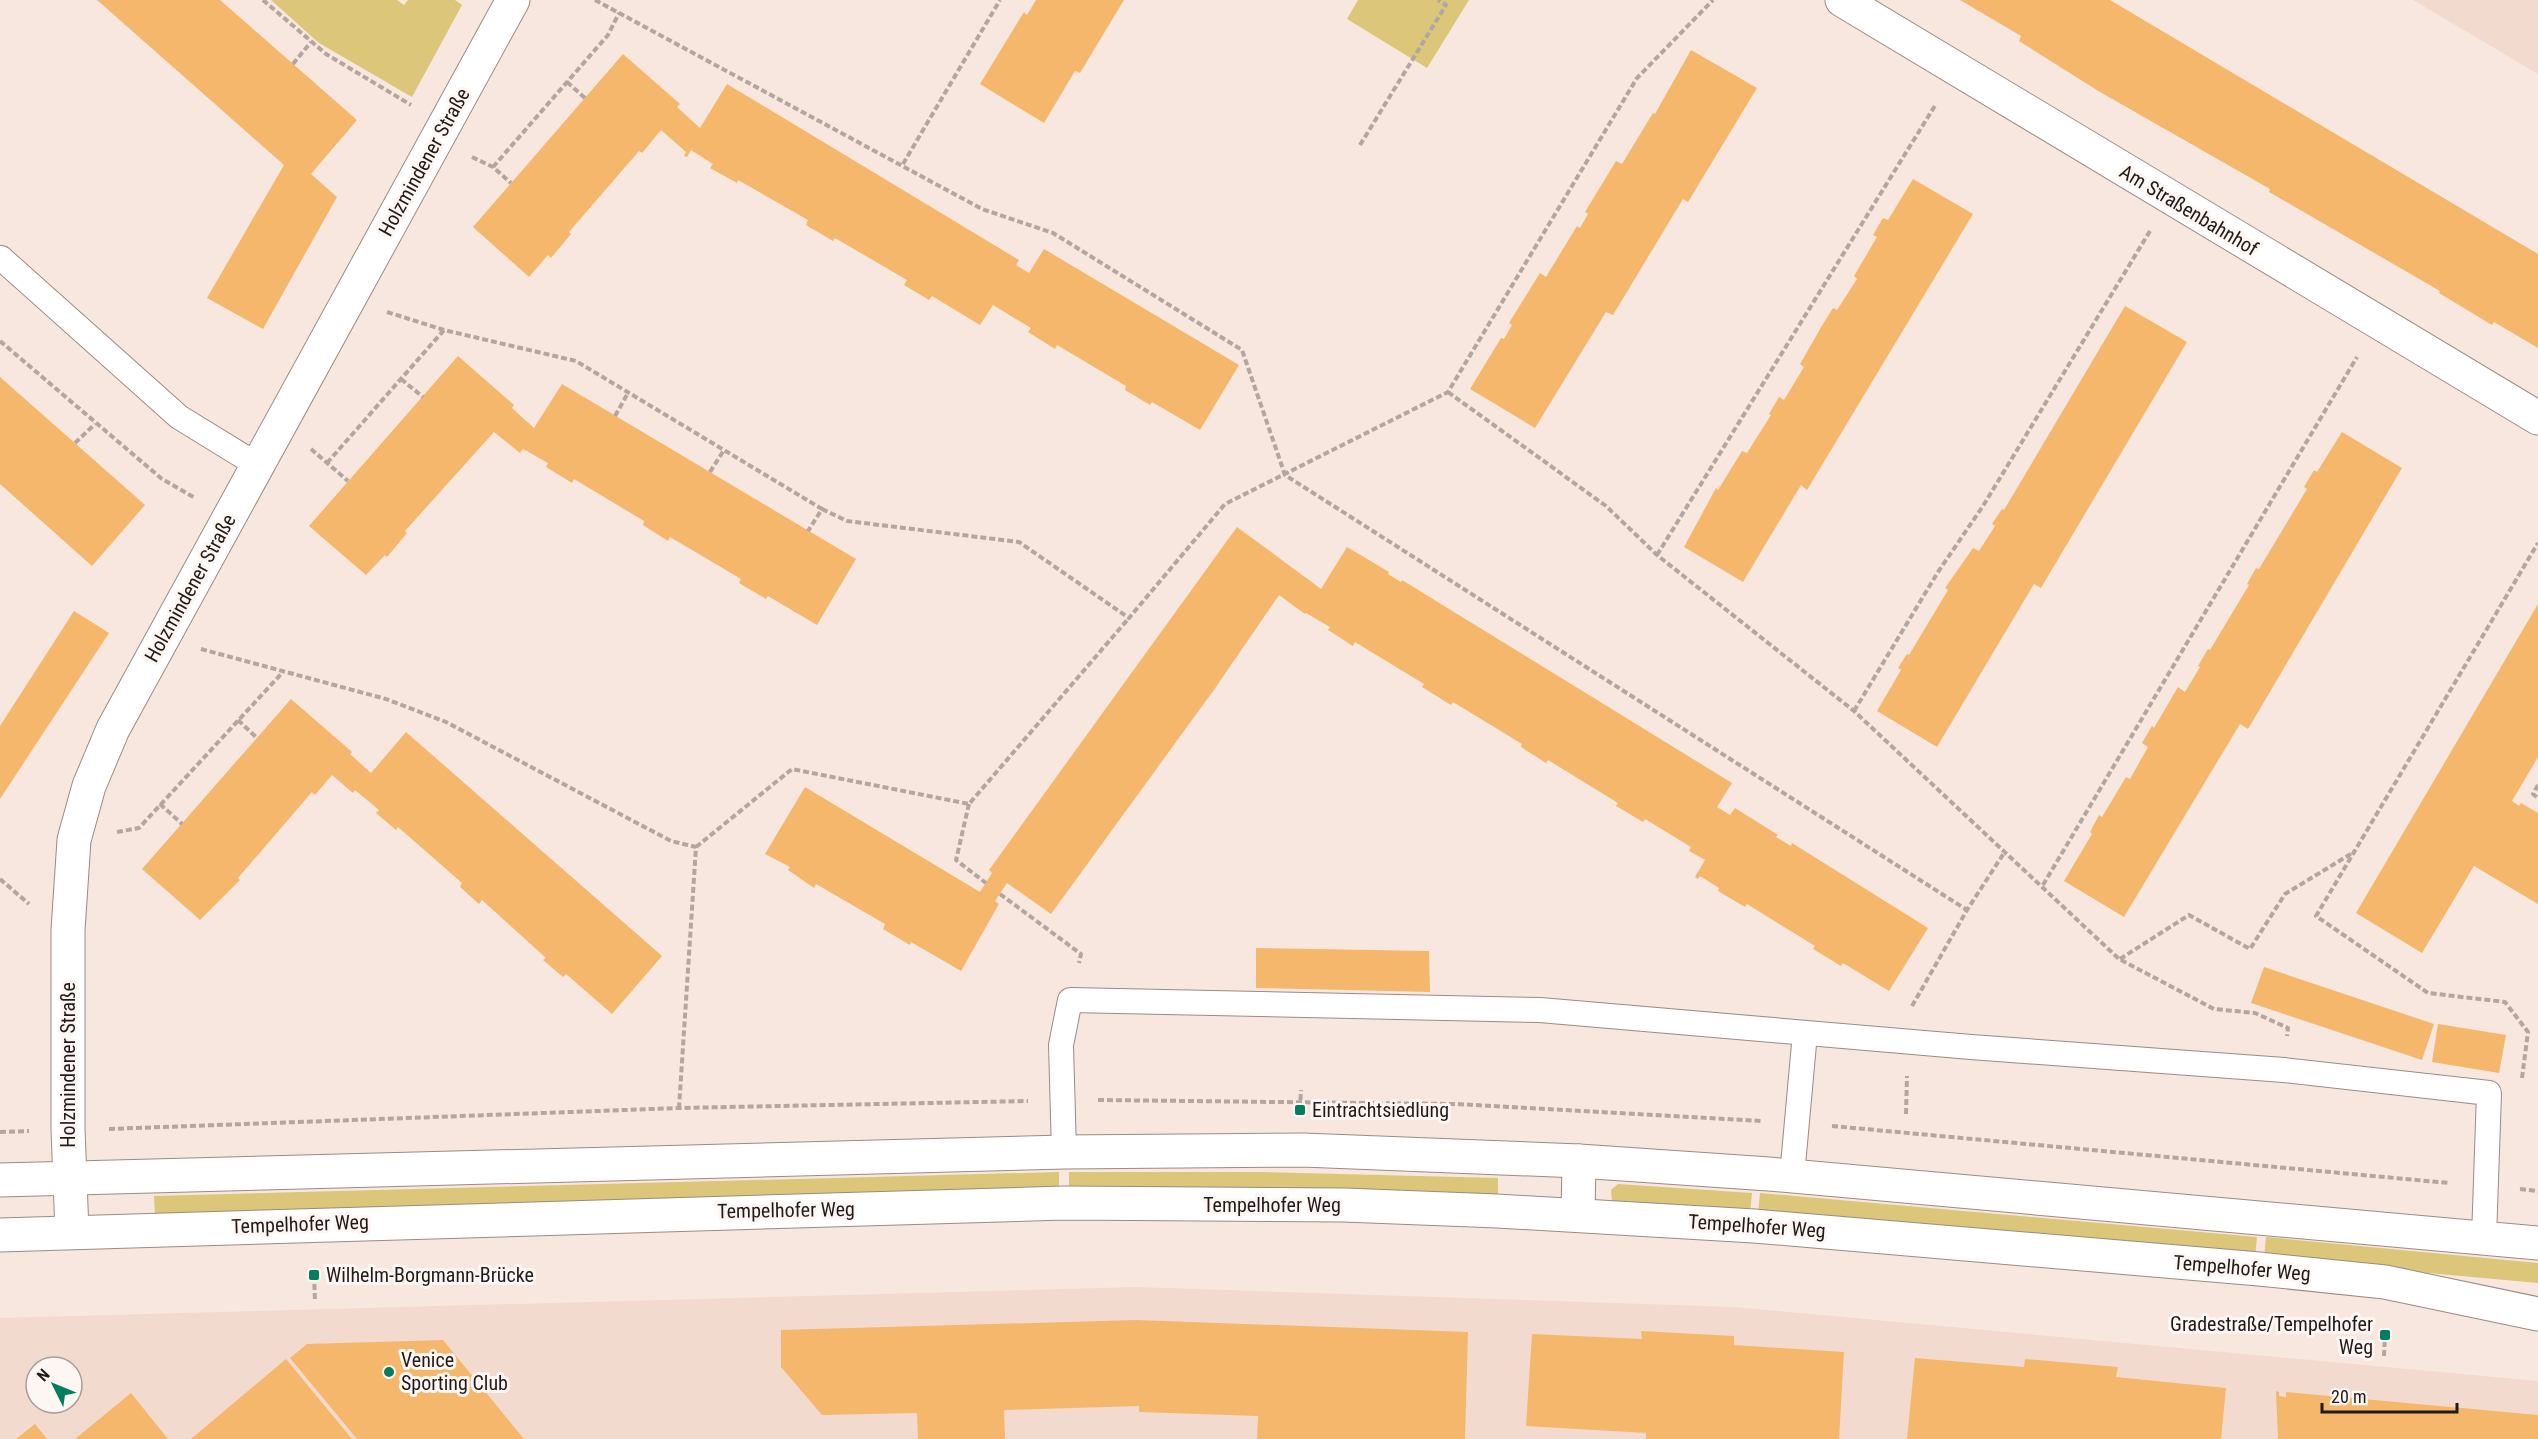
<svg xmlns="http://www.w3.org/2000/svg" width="2538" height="1439" viewBox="0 0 2538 1439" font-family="'Roboto Condensed',sans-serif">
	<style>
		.built { fill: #f3dacf; fill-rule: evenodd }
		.green { fill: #dbc67a }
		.building { fill: #f5b76b }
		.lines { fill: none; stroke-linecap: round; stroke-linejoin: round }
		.service-casing { stroke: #9a8b83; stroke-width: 26 }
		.minor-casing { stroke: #9a8b83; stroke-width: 35 }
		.tertiary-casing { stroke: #9a8b83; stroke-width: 35 }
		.path { stroke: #b3a59f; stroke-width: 4; stroke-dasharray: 6 3; stroke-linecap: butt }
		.service { stroke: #fff; stroke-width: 24 }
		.minor { stroke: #fff; stroke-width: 33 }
		.tertiary { stroke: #fff; stroke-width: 33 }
		.poi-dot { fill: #007e5d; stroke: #fdf6f3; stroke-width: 2 }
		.labels { text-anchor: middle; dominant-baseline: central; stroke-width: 6; stroke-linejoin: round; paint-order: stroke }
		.street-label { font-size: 20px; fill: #211a18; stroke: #fdf6f3 }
		.poi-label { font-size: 20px; fill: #211a18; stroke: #fdf6f3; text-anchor: start }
	</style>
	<rect width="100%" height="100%" fill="#f8e7df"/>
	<g class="built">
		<polygon points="2413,0 2538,0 2538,74"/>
		<path d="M1137,1287L1734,1307L2538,1381V1439H0V1318ZM36,1367H72V1403H36Z"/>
	</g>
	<g class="green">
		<polygon points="271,0 397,0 404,5 408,0 455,0 462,5 412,97 319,43"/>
		<polygon points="1358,0 1469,0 1427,68 1347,19"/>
		<polygon points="1059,1172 1059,1193 155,1215 154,1196"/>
		<polygon points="1069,1172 1260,1172 1498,1178 1498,1199 1069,1193"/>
		<polygon points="1618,1184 1752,1193 1750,1213 1612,1202 1611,1190"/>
		<polygon points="1760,1193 2257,1237 2255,1258 1758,1214"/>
		<polygon points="2266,1237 2538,1263 2538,1283 2264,1258"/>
	</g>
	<g class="building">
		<polygon points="97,0 220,0 357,120 311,174 337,197 263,329 207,298 284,165"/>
		<polygon points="1036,0 1124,0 1080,73 1075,71 1044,123 980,84 1024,12 1027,15"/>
		<polygon points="1960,0 2110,0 2538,254 2538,348 2494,322 2492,325 2439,293 2440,291 2269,192 2270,189 2100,92 2019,41 2021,36"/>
		<polygon points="1691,50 1757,88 1688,202 1683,199 1613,315 1606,312 1535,428 1470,389 1501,338 1504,339 1512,325 1509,323 1540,273 1546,277 1577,226 1580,228 1588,214 1585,212 1616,161 1622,164 1653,113 1655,114"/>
		<polygon points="623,54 680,104 677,107 700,128 727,84 1019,260 1016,265 1029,273 1044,249 1239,365 1200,430 1152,402 1150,405 1125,390 1126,386 1057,345 1055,349 1028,332 1031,328 993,305 980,325 932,296 929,300 904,285 907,280 835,238 833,241 806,225 808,220 738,180 737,183 710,168 713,164 691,150 687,157 684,156 686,152 661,130 642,153 639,151 569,232 571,234 551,258 548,255 529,277 473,227"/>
		<polygon points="1913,179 1973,214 1807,490 1801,485 1743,582 1684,547 1716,488 1718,490 1742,451 1747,453 1771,415 1769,414 1779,397 1784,400 1804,367 1800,364 1823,324 1833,308 1837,310 1857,279 1854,276 1877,237 1873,235 1883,218 1888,220"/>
		<polygon points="2125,306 2187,342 2041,588 2034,584 1937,747 1877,711 1901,670 1898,668 1907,654 1909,655 1948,590 1945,588 1973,548 1979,551 1995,526 1992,524 2002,509 2004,510"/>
		<polygon points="458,356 514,405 512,408 534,428 562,384 856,559 817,625 768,596 766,599 739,583 741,579 670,537 668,541 643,525 644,521 574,479 572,483 546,467 548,463 523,449 520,453 494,432 405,531 407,533 387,557 385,555 366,575 309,526"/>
		<polygon points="0,377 145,505 92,566 0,484"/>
		<polygon points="2342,432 2402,468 2248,729 2240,724 2124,917 2064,881 2092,834 2090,832 2099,815 2102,817 2126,777 2130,779 2148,747 2142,743 2152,726 2154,728 2178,687 2185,692 2200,667 2198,666 2208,649 2210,650 2249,585 2247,584 2256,568 2259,569 2307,489 2304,487 2314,470 2317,472"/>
		<polygon points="1237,527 1321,589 1347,547 1389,572 1388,574 1401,582 1402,580 1732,783 1717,807 1730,815 1735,808 1778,835 1776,837 1791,846 1792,843 1928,928 1889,991 1843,963 1841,966 1813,949 1815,946 1747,904 1745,907 1718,891 1719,888 1700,876 1698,879 1695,877 1705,860 1689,851 1691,847 1645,819 1643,822 1616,806 1618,803 1548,760 1546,763 1521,747 1522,744 1453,702 1451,705 1422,687 1424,684 1355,642 1353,646 1328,630 1330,627 1306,613 1305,614 1279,595 1216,687 1051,914 1007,883 995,901 999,904 961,971 911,942 910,945 883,929 885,924 816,884 814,888 788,870 790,867 765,854 805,787 980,892 992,873 989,870"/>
		<polygon points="2538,604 2538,757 2512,801 2519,806 2521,803 2538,813 2538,904 2474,866 2422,953 2356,913"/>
		<polygon points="74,611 109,633 0,799 0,726"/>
		<polygon points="291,699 352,752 350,754 371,773 406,732 662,956 612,1014 566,974 563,977 543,960 546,958 482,900 479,904 460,887 462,883 398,827 396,830 376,813 379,810 355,790 353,793 332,775 315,795 312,792 238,878 240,880 200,920 142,869"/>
		<polygon points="1256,948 1429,951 1430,992 1256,988"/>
		<polygon points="2264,967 2434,1024 2422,1060 2251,1003"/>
		<polygon points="2438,1024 2506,1035 2499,1073 2432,1062"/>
		<polygon points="1136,1320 1468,1332 1465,1439 1257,1439 1258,1416 1139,1412 1139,1406 1004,1410 1005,1439 918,1439 917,1413 822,1415 781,1367 781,1330"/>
		<polygon points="1641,1331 1734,1336 1734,1345 1844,1352 1839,1439 1646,1439 1646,1433 1526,1426 1532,1334 1642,1339"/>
		<polygon points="443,1340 524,1439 357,1439 290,1358 307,1344"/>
		<polygon points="1915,1358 2024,1367 2025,1359 2118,1367 2116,1377 2226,1388 2221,1439 1907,1439"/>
		<polygon points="286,1359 352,1439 191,1439 223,1412"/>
		<polygon points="2276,1391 2279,1392 2279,1396 2286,1397 2286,1392 2538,1415 2538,1439 2278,1439"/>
		<polygon points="131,1393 168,1439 75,1439"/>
		<polygon points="35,1424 47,1439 16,1439"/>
	</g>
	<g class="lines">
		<g class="service-casing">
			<g id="service">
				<polyline points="1,258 179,417 257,465"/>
				<polyline points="1064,1152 1061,1045 1070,1000 1540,1010 1971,1047 2284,1070 2489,1093 2484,1238"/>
				<polyline points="1792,1176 1805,1033"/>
			</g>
		</g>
		<g class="minor-casing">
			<g id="minor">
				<polyline points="1842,0 2538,418"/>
				<polyline points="72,1232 68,1129 68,930 74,840 89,786 113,729 513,0"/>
			</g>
		</g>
		<g class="tertiary-casing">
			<g id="tertiary">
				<polyline points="0,1180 1064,1152 1303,1150 1579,1161 1769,1174 2538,1243"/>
				<polyline points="1578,1215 1579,1161"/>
				<polyline points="0,1235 1064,1203 1344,1205 1497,1211 1754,1226 2259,1269 2385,1282 2538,1314"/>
			</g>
		</g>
		<g class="path">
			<polyline points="263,0 326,54 411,105"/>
			<polyline points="595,0 982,209 1053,233 1242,350 1285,475 1967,910"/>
			<polyline points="293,64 311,42"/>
			<polyline points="567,82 585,98"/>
			<polyline points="1360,145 1446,5 1438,0"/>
			<polyline points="472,157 493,167 511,183"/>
			<polyline points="903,164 1000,0"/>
			<polyline points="493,167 608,35 619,13"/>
			<polyline points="387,312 444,330 576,361 822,509 808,531"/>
			<polyline points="0,341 162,479 195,498"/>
			<polyline points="401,379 423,397"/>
			<polyline points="1448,392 1606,506 1657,555 1854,711 2119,959 2214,1009 2255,1013 2288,1028 2287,1036"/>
			<polyline points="615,416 628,393"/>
			<polyline points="75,443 95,424"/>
			<polyline points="311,449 348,481"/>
			<polyline points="327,463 444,330"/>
			<polyline points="710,472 724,450"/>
			<polyline points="822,509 847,521 1019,542 1129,618 1225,504 1448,392 1637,78 1713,0"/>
			<polyline points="1657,555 1936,104"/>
			<polyline points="201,649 386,699 446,722 671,841 696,847 679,1108"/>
			<polyline points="1854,711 1938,572 1983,506 2150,231"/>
			<polyline points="238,720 257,738"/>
			<polyline points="2538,785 2533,794 2538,798"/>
			<polyline points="160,804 182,824"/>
			<polyline points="969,804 956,860 986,883"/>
			<polyline points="117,832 139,828 282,673"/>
			<polyline points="696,847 792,769 969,804 1129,618"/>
			<polyline points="0,879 29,904"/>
			<polyline points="2043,885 2357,357"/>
			<polyline points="1000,894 1081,954 1079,963"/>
			<polyline points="2120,959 2189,915 2250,949 2285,894 2354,852"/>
			<polyline points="1912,1006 1967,910 2004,853"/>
			<polyline points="2522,1078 2528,1032 2505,1002 2428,993 2316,916 2538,543"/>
			<polyline points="1098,1100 1456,1104 1762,1121"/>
			<polyline points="1300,1109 1301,1090"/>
			<polyline points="1906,1114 1907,1076"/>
			<polyline points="1832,1126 2449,1183"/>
			<polyline points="109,1129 679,1108 1028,1101"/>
			<polyline points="0,1132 29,1131"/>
			<polyline points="2520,1189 2538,1191"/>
			<polyline points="314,1275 315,1301"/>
			<polyline points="2384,1356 2385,1335"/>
		</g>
		<use href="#service" class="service"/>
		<use href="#minor" class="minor"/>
		<use href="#tertiary" class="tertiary"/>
	</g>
	<g class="poi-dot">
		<rect x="1294" y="1104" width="12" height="12" rx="3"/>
		<rect x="308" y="1269" width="12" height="12" rx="3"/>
		<rect x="2379" y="1329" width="12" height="12" rx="3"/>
		<circle cx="389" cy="1372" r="6"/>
	</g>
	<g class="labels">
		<g class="street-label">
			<text transform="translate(424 162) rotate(-61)">Holzmindener Straße</text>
			<text transform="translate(2189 210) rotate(31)">Am Straßenbahnhof</text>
			<text transform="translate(190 588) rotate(-61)">Holzmindener Straße</text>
			<text transform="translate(68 1065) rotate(-90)">Holzmindener Straße</text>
			<text x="1272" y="1205">Tempelhofer Weg</text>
			<text transform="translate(786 1210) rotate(-1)">Tempelhofer Weg</text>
			<text transform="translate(300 1224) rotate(-2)">Tempelhofer Weg</text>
			<text transform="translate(1757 1226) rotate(4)">Tempelhofer Weg</text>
			<text transform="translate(2242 1268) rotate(5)">Tempelhofer Weg</text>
		</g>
		<g class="poi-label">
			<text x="1312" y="1110">Eintrachtsiedlung</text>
			<text x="326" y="1275">Wilhelm-Borgmann-Brücke</text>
			<text x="2373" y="1324" text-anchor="end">Gradestraße/Tempelhofer<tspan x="2373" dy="23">Weg</tspan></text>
			<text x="401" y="1360">Venice<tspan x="401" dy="23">Sporting Club</tspan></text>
		</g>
	</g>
	<g transform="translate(54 1385) rotate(313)"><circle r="28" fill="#fdf6f3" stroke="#a59e9b" stroke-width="1.5"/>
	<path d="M0-4.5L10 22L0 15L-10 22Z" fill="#007e5d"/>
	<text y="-9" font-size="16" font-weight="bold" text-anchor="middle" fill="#211a18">N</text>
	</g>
	<path d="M2322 1403v9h135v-9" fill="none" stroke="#211a18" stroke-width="3"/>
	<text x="2331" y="1403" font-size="18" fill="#211a18" stroke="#fdf6f3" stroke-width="4.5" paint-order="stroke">20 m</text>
</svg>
